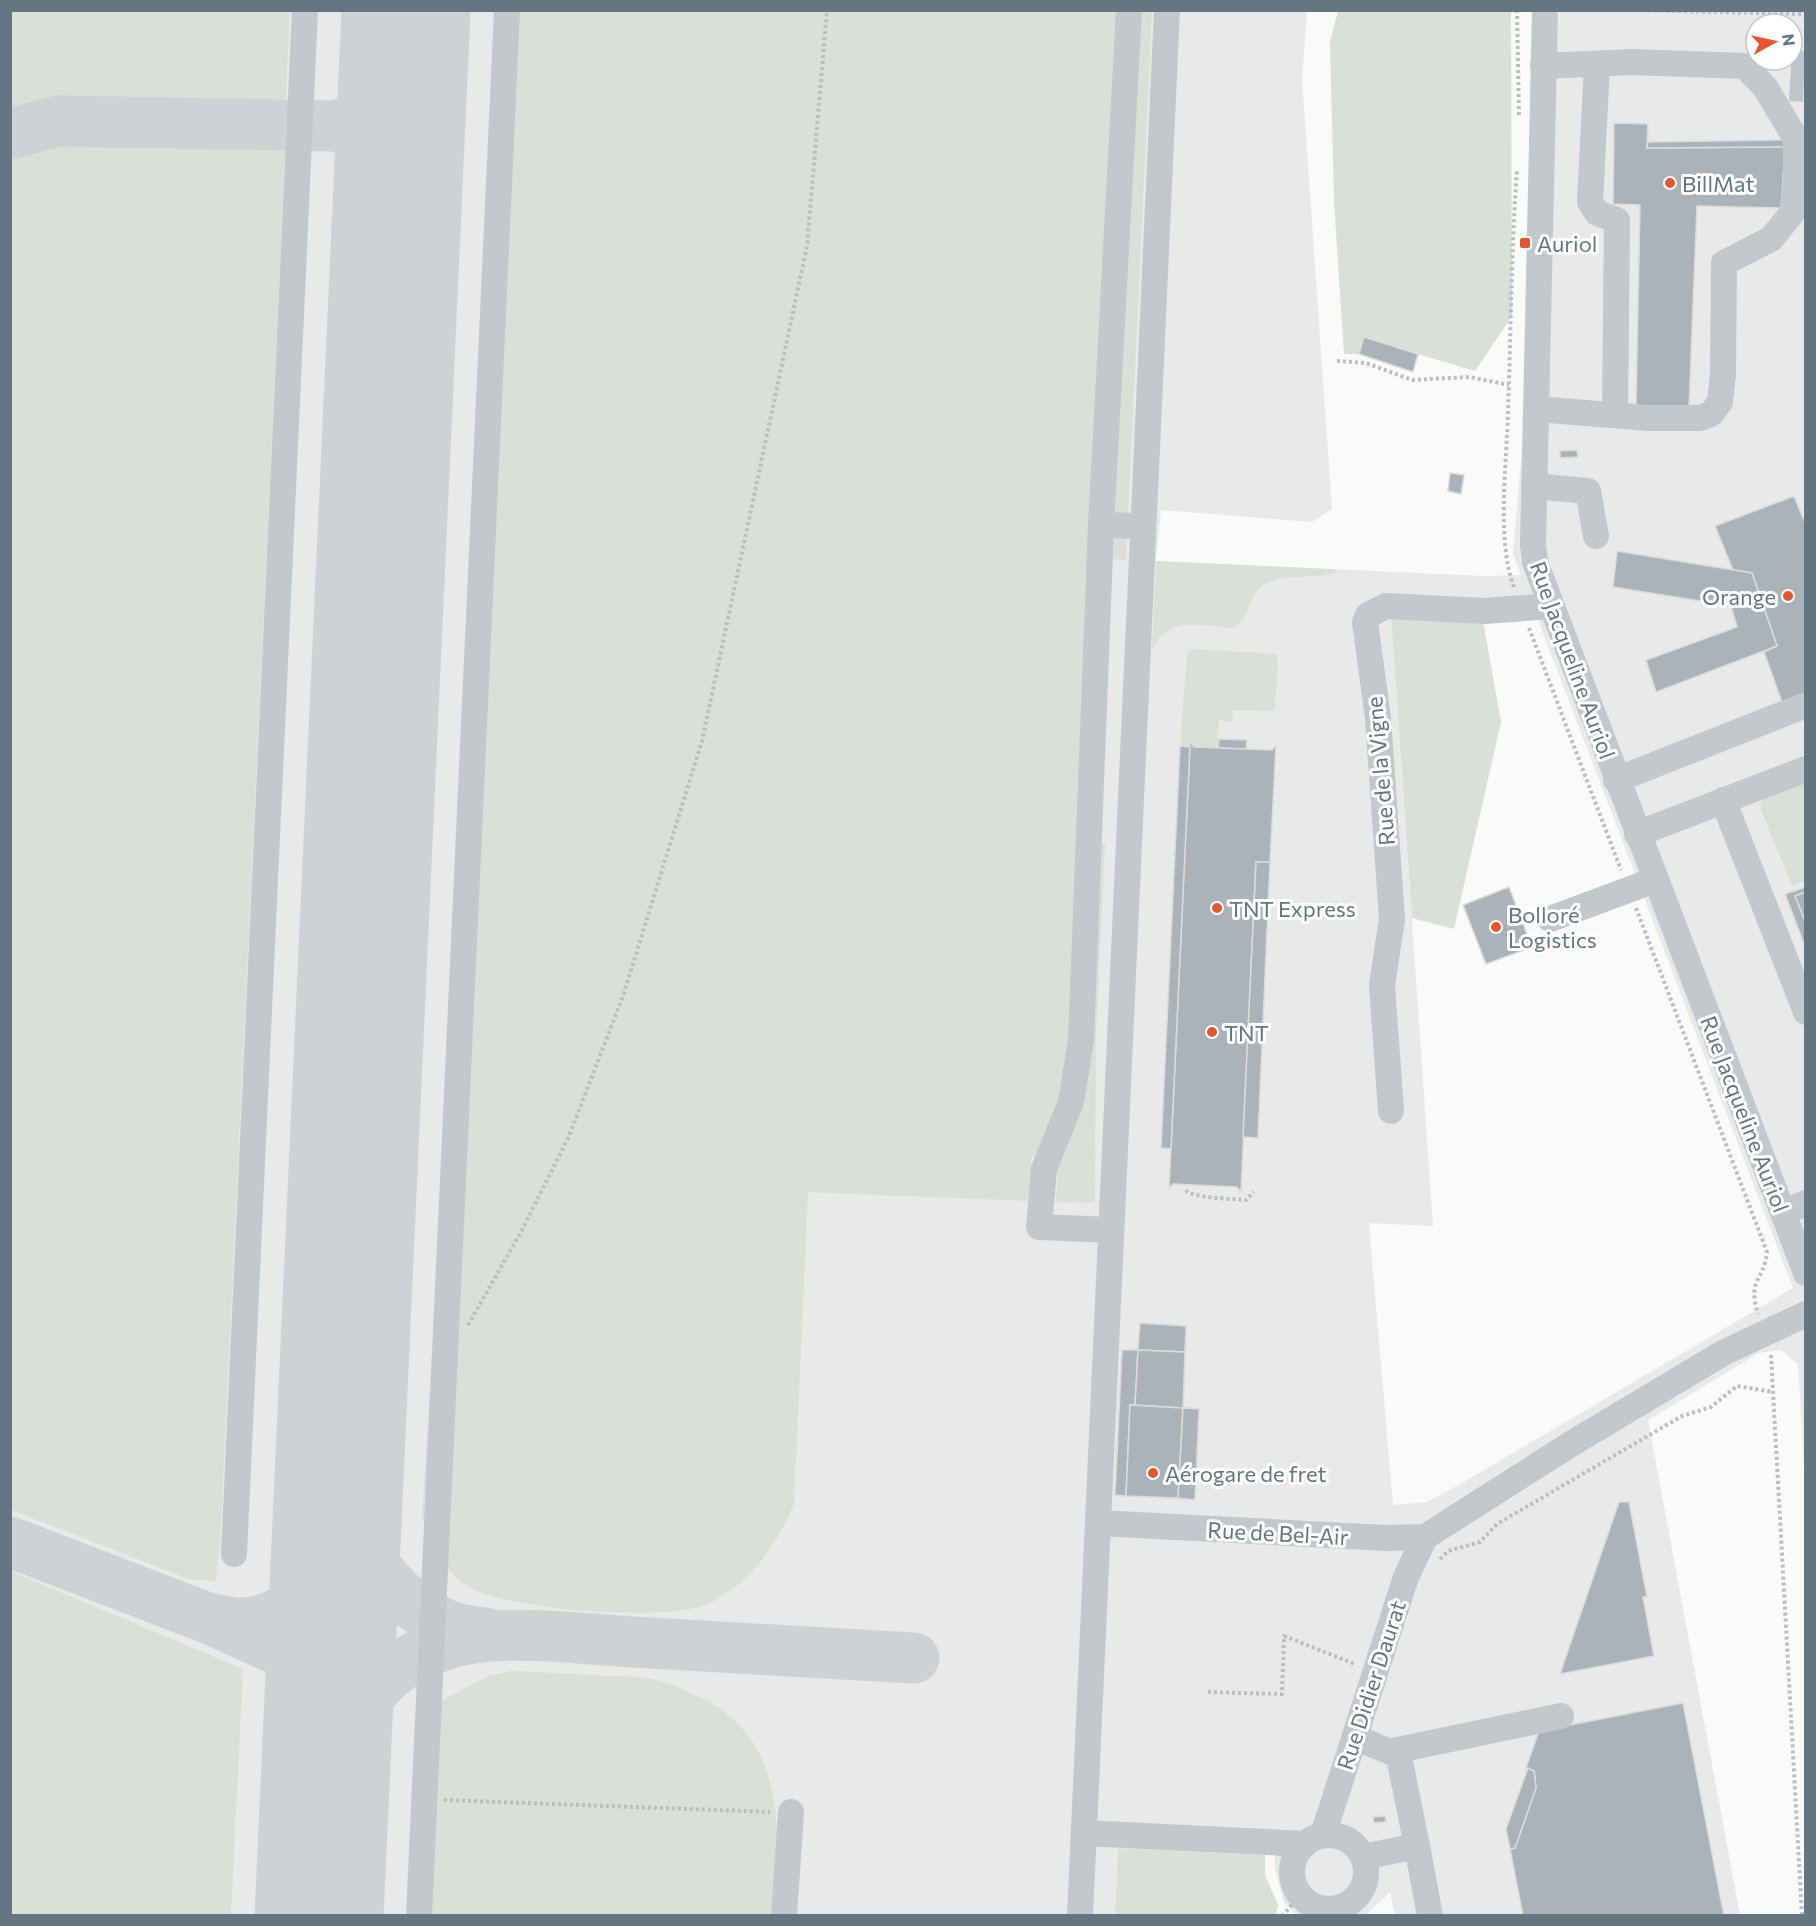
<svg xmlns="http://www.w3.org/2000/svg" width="1816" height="1926" viewBox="0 0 1816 1926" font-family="Commissioner,sans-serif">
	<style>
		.built { fill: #e8e9e9; fill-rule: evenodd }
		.green { fill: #dadfd7 }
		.water { fill: #bbc7cb }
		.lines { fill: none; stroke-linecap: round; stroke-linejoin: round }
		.taxiway { stroke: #ced2d4; stroke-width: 51 }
		.runway { stroke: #ced2d4; stroke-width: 129 }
		.building { fill: #aab3b9; stroke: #dcdcda; stroke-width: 1.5 }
		.path { stroke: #bbbfc2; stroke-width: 4; stroke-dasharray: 3 3; stroke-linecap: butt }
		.minor { stroke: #c3c8cc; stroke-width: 26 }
		.poi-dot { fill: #e4572e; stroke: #fff; stroke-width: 2 }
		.labels { text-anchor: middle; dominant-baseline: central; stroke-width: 6; stroke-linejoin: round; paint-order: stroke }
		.poi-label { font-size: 22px; fill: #657683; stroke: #fff; text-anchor: start }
		.street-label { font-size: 22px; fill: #657683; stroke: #fff }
	</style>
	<rect width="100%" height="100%" fill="#fafaf8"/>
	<path class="built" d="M11,11H1307L1302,79L1332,509L1312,522L1161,510L1156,561L1484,576L1521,575L1513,554L1559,11H1805V1485L1798,1364L1781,1350L1759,1353L1648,1420L1740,1915H1395L1390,1892L1366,1915H1296L1284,1902L1275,1870V1855L1118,1848L1115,1915L11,1916ZM1756,24H1792V60H1756ZM1391,616L1538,620L1793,1288L1457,1486L1426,1502L1393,1505L1369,1223L1433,1226Z"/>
	<g class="green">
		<polygon points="10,11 290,11 285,114 56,107 11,122"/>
		<path d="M514,11H1152L1126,560L1113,559L1099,842L1105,844L1096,1034L1095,1203L1056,1202L1058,1156H1032L1029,1201L808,1192L794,1504C776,1546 751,1582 710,1603C670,1623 505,1610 467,1586C443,1570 433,1542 422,1518Z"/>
		<polygon points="1338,11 1511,11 1512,316 1475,371 1364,338 1359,354 1344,354 1334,202 1330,42"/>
		<polygon points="58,132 286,136 220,1547 216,1581 189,1579 11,1510 10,144"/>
		<path d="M1156,561L1328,569H1336L1335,573C1313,580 1275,571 1258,590C1247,603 1250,619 1233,628C1201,626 1167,615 1152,651Z"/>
		<polygon points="1391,616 1483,621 1501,722 1454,929 1412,918"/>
		<polygon points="1194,649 1275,654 1278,657 1275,711 1233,710 1232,722 1219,720 1218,748 1194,747 1190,742 1190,747 1180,746 1187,655 1189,650"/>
		<polygon points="1805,779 1805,881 1792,886 1761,810 1761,799"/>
		<polygon points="10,1571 243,1669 231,1915 11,1915"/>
		<path d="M511,1671C543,1672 575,1674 607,1676C621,1677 638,1676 652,1679C665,1681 678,1687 691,1693C788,1733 779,1827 775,1915L431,1916L441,1701L489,1676Z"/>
		<polygon points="1118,1848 1265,1855 1265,1875 1278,1905 1276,1915 1115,1915"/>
	</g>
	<polygon class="water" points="1792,51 1805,51 1803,102 1789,101"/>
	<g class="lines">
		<g class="taxiway">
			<path d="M334,126C378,114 385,103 403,64"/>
			<path d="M10,134L58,121L334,126C379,139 388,160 397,202"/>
			<path d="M344,1349C344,1394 339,1441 344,1486C350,1547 399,1610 458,1629C467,1631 477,1632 485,1633"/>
			<polyline points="10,1542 210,1619 281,1651 302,1671 311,1684 322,1714 322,1775"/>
			<path d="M212,1619C221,1620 231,1623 240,1623C273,1624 311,1597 325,1567C336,1543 333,1510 335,1484"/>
			<path d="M321,1803C335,1756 350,1710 388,1676C410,1656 445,1642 474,1638C522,1631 584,1639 633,1642C726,1647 820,1653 914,1658"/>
		</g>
		<polyline class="runway" points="319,1916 406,10"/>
	</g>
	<g class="building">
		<polygon points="1614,123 1648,124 1647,148 1785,147 1781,208 1697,206 1689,407 1636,407 1640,205 1613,204"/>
		<polygon points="1785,140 1785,147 1647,148 1648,142"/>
		<polygon points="1364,337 1418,354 1413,372 1359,354"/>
		<polygon points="1577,450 1578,457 1560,458 1560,451"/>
		<polygon points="1450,473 1464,475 1461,494 1448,491"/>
		<polygon points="1794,496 1806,525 1806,697 1783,705 1764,652 1777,646 1752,573 1733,570 1715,526"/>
		<polygon points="1617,551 1752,573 1777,646 1656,692 1646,660 1737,627 1731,606 1613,587"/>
		<polygon points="1219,739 1247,740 1246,749 1218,748"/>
		<polygon points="1190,741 1194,747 1272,750 1276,745 1270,862 1256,862 1241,1192 1237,1187 1173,1184 1169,1189"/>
		<polygon points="1180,746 1190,747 1171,1149 1161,1148"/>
		<polygon points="1256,862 1270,862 1258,1138 1243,1137"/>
		<polygon points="1509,887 1532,947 1486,964 1463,905"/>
		<polygon points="1806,887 1806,892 1795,896 1806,923 1806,949 1785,894"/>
		<polygon points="1806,892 1806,923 1795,896"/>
		<polygon points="1140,1323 1186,1326 1183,1408 1199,1409 1195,1500 1115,1495 1122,1350 1138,1350"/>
		<polygon points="1140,1323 1186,1326 1185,1352 1138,1350"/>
		<polygon points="1122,1350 1138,1350 1135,1405 1130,1405 1126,1496 1115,1495"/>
		<polygon points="1138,1350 1185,1352 1183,1408 1135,1405"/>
		<polygon points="1130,1405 1183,1408 1178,1498 1126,1496"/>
		<polygon points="1183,1408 1199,1409 1195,1500 1178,1498"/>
		<polygon points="1619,1502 1629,1502 1647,1597 1643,1597 1654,1656 1560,1674"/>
		<polygon points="1683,1703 1724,1916 1523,1916 1510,1849 1515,1848 1536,1788 1534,1771 1526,1768 1539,1731"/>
		<polygon points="1528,1768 1534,1771 1536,1788 1515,1848 1510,1849 1506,1829"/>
		<polygon points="1385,1816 1386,1822 1374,1823 1373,1817"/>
	</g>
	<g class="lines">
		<g class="path">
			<polyline points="1517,10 1519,118"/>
			<polyline points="1636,10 1806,14"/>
			<polyline points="1337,361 1366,363 1412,380 1470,377 1509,385"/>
			<path d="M1514,587C1496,540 1507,462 1508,411C1511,331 1511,250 1517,170"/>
			<polyline points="1529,628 1621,870"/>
			<path d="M1636,908L1767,1252C1764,1282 1747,1278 1758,1314"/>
			<path d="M1186,1190C1190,1198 1236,1199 1246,1200L1254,1192"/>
			<polyline points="468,1325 521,1232 569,1136 623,996 702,741 807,246 827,10"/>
			<polyline points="1771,1355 1802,1916"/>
			<polyline points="1440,1559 1448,1551 1480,1542 1497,1524 1682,1416 1711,1407 1737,1386 1773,1392"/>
			<polyline points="1208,1692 1282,1694 1284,1636 1355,1664"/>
			<polyline points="444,1800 770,1812"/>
			<polyline points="1282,1916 1300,1896"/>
		</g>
		<g class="minor">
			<polyline points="1545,10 1533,545 1535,562 1806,1273"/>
			<polyline points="1597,66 1590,202 1597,213 1617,220 1615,414"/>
			<polyline points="1536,409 1648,418 1700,418 1711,414 1720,402 1723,373 1724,263 1771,239 1792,213 1796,182 1796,139 1765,87 1744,66 1632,62 1543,66"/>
			<polyline points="1534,486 1588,491 1596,536"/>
			<polyline points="1101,525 1143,526"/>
			<polyline points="1616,780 1806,705"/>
			<polyline points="1723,800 1806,1012"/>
			<polyline points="1637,834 1806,769"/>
			<polyline points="1550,919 1655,880"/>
			<polyline points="1391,1111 1382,985 1392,919 1378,718 1365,622 1368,615 1386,606 1485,611 1551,606"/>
			<polyline points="1783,1213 1806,1203"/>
			<polyline points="1111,1230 1039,1227 1044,1169 1071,1102 1081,1041 1101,525 1129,10"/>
			<polyline points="1098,1523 1386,1538 1425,1537"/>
			<polyline points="1425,1537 1571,1444 1723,1353 1806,1314"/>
			<polyline points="234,1554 305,10"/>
			<path d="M1355,1737C1366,1743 1392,1751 1399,1757L1417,1846"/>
			<polyline points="1393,1751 1561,1716"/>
			<polyline points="1084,1833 1305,1844"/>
			<circle cx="1329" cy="1872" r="37"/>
			<polyline points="1323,1835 1406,1577 1425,1537"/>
			<polyline points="1363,1857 1417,1846 1430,1916"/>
			<polyline points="419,1916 507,10"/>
			<polyline points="784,1916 791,1812"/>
			<polyline points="1080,1916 1167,10"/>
		</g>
	</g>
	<g class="poi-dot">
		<circle cx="1670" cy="183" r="6"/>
		<rect x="1519" y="237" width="12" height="12" rx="3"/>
		<circle cx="1788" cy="596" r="6"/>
		<circle cx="1217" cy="908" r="6"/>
		<circle cx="1496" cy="927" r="6"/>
		<circle cx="1212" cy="1032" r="6"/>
		<circle cx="1153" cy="1473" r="6"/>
	</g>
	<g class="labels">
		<g class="poi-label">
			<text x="1682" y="183">BillMat</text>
			<text x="1537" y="243">Auriol</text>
			<text x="1776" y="596" text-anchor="end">Orange</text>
			<text x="1229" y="908">TNT Express</text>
			<text x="1508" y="914">Bolloré<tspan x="1508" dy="25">Logistics</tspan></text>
			<text x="1224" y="1032">TNT</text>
			<text x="1165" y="1473">Aérogare de fret</text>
		</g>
		<g class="street-label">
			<text transform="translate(1573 660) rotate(70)">Rue Jacqueline Auriol</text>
			<text transform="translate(1380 771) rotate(-95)">Rue de la Vigne</text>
			<text transform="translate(1745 1114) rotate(69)">Rue Jacqueline Auriol</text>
			<text transform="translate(1278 1533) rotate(3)">Rue de Bel-Air</text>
			<text transform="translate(1371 1685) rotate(-72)">Rue Didier Daurat</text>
		</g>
	</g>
	<rect width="1816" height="1926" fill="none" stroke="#657683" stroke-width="24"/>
	<g transform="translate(1774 42) rotate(82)"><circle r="28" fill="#ffffff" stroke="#c1c8cd" stroke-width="1.5"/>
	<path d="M0-4.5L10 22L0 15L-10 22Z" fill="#e4572e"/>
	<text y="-9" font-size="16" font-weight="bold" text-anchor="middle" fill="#657683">N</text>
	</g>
</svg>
